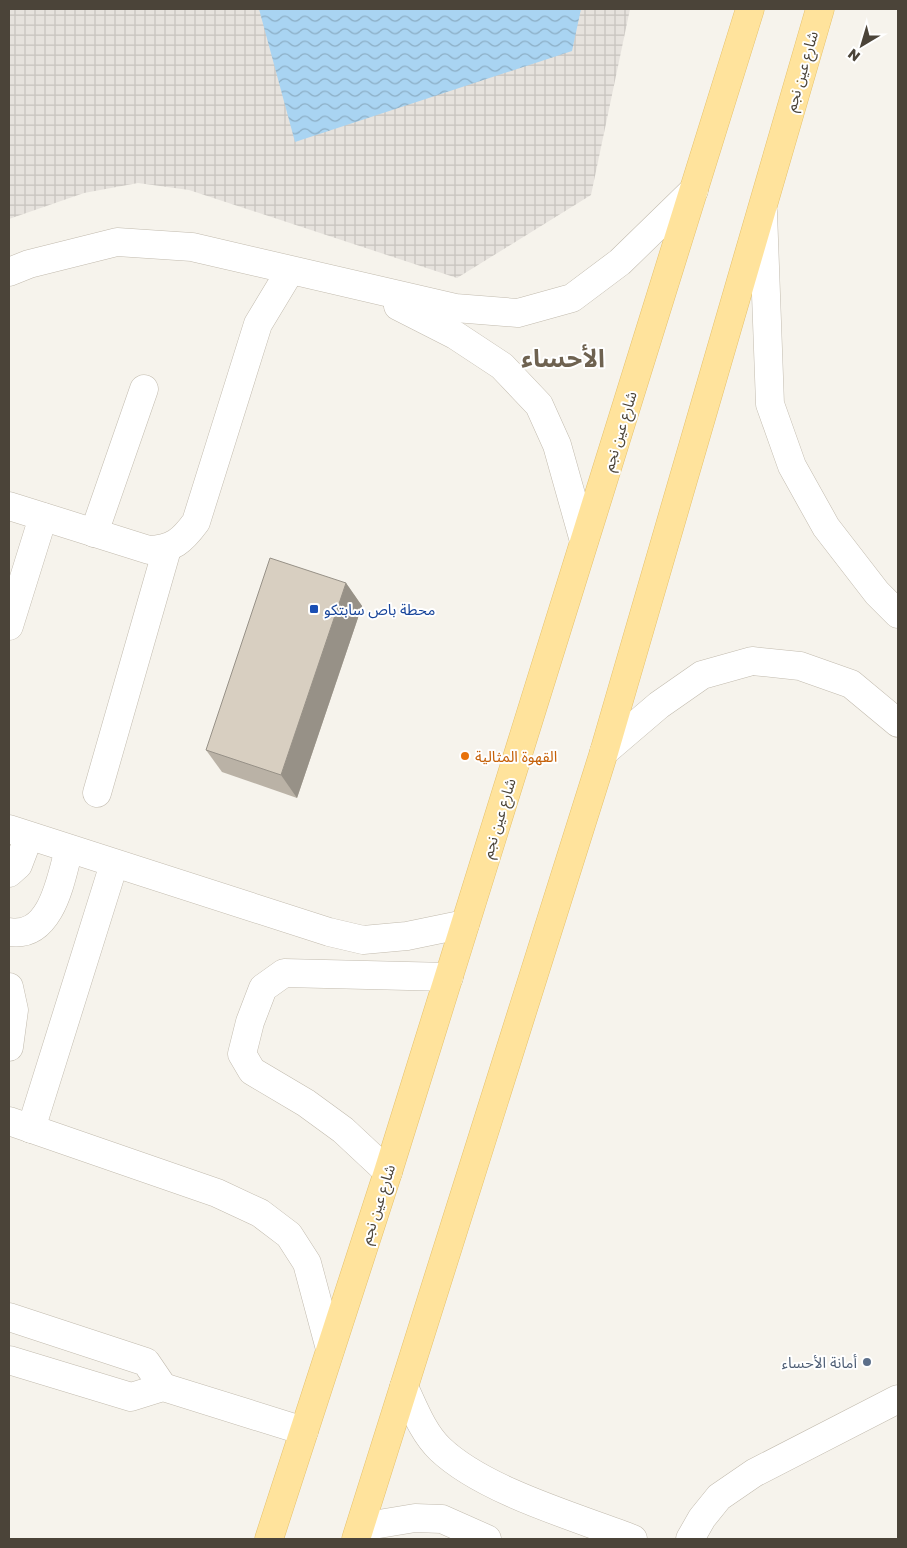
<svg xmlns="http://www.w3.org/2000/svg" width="907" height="1548" viewBox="0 0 907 1548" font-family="'Golos Text','Noto Sans Arabic',sans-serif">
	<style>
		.industrial { fill: url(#industrial-grid) }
		.water { fill: url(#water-waves) }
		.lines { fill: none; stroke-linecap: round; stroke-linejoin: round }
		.minor-casing { stroke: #c2bbae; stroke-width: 29 }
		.major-casing { stroke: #e6c16a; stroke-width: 29 }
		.minor { stroke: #fff; stroke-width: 28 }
		.major { stroke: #ffe39c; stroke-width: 28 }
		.wall { fill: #bab2a6 }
		.shaded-wall { fill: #979187 }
		.building { fill: #d8cfc1; stroke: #979187 }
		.transit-dot { fill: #1a4fb4; stroke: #fff; stroke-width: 2 }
		.food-dot { fill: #e8710a; stroke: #fff; stroke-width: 2 }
		.service-dot { fill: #5c6f8a; stroke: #fff; stroke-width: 2 }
		.labels { text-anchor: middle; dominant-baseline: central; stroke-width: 4; stroke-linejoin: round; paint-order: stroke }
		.street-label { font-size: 15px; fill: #4b4439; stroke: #fff }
		.transit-label { font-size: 15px; fill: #164399; stroke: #fff; text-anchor: start }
		.food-label { font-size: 15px; fill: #c56008; stroke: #fff; text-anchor: start }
		.service-label { font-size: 15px; fill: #4e5e75; stroke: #fff; text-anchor: end }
		.town-label { font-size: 25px; font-weight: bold; fill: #6e6250; stroke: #fff }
	</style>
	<defs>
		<pattern id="industrial-grid" width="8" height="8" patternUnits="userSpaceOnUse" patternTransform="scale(1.25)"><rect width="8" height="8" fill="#e6e2dd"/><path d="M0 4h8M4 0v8" fill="none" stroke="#c7c3be"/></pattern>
		<pattern id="water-waves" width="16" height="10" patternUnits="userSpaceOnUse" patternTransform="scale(1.25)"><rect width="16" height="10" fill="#a9d4f2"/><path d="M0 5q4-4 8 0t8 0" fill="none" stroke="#8caec5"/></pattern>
	</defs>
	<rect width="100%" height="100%" fill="#f6f3ec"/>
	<polygon class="industrial" points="9,9 630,9 591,195 457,278 189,190 138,183 84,193 9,219"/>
	<polygon class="water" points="259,9 581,9 572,51 295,142"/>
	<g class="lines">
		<g class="minor-casing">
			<g id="minor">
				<polyline points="763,212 770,404 792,466 826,527 877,593 898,614"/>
				<polyline points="9,272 29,264 117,242 192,247 455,308 518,313 572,298 620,262 694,190"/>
				<polyline points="398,306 455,335 502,366 539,405 557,445 584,541"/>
				<path d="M9,506L149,550C173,549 182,541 196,522L258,324L290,271"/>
				<polyline points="94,533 144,389"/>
				<polyline points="9,626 43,517"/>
				<polyline points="604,752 659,705 702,675 752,661 800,666 851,684 898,723"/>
				<polyline points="97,793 167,549"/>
				<polyline points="9,829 329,932 363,940 407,936 465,924"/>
				<polyline points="9,873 18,865 29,836"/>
				<path d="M9,932C52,939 61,878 69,849"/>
				<polyline points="9,987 14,1010 9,1047"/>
				<polyline points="9,1121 217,1193 260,1213 289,1235 307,1263 330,1349"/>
				<polyline points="31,1129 114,864"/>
				<polyline points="388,1172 343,1130 306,1103 252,1071 242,1054 250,1022 263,988 284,973 449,977"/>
				<polyline points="9,1317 146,1362 163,1387"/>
				<polyline points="9,1360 131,1397 163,1387 304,1431"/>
				<path d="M404,1387C414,1408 423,1433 440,1449C484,1491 576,1517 633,1539"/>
				<polyline points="361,1527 415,1518 442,1519 487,1539"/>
				<polyline points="690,1539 702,1518 719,1497 754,1473 898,1399"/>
			</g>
		</g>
		<g class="major-casing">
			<g id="major">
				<polyline points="269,1539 388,1172 750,9"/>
				<polyline points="356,1539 604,752 820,9"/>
			</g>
		</g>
		<use href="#minor" class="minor"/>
		<use href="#major" class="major"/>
	</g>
	<polygon class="wall" points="346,583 362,606 297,798 222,772 206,750"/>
	<polygon class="shaded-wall" points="346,583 362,606 297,798 281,775"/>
	<polygon class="building" points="270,558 346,583 281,775 206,750"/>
	<rect class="transit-dot" x="309" y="604" width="10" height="10" rx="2.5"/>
	<circle class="food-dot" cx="465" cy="756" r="5"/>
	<circle class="service-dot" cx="867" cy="1362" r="5"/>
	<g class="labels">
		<g class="street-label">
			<text transform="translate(801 71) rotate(-74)">شارع عين نجم</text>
			<text transform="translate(619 431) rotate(-73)">شارع عين نجم</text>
			<text transform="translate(498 818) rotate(-73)">شارع عين نجم</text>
			<text transform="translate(377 1204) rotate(-72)">شارع عين نجم</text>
		</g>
		<g class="transit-label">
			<text x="324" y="609">محطة باص سابتكو</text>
		</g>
		<g class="food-label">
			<text x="475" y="756">القهوة المثالية</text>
		</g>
		<g class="service-label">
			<text x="857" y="1362">أمانة الأحساء</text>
		</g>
		<g class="town-label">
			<text x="563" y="357">الأحساء</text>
		</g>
	</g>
	<rect width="907" height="1548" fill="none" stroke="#4b4439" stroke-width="20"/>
	<g transform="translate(862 45) rotate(218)" stroke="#ffffff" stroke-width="4" paint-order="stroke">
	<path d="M0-4L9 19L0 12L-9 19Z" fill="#4b4439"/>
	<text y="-8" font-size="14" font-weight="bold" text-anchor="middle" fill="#4b4439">N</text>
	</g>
</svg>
